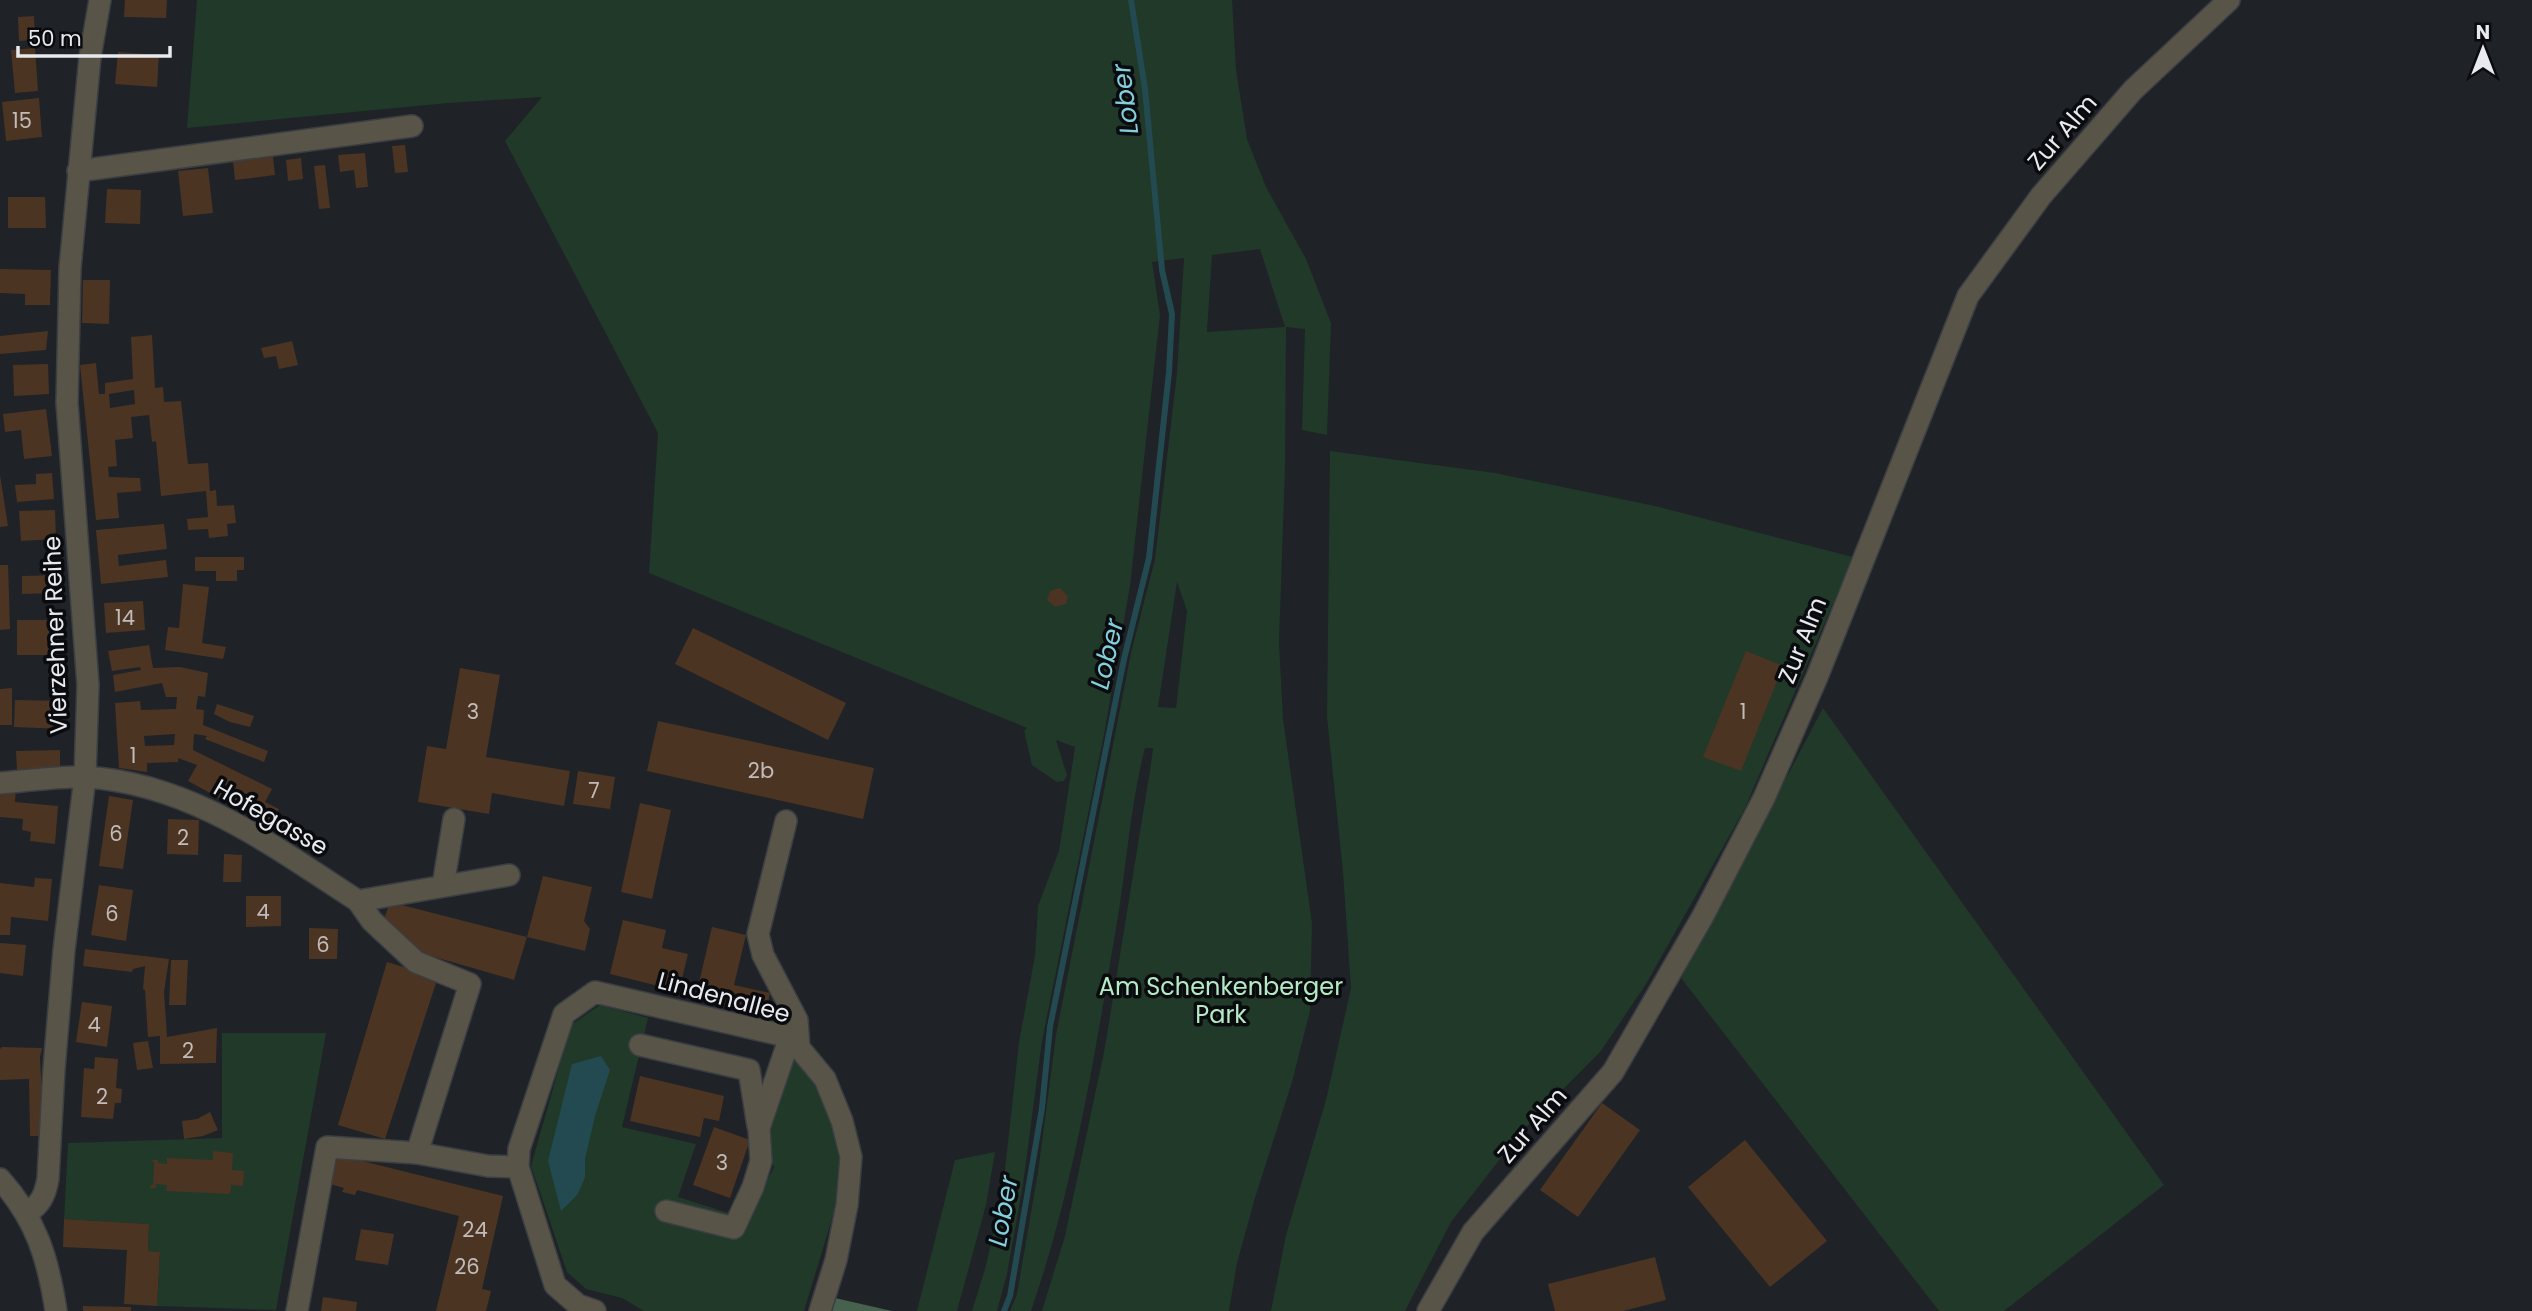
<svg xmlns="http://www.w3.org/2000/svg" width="2532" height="1311" viewBox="0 0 2532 1311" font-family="Poppins,sans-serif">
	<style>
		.green { fill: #203928; fill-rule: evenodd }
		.forest { fill: #46614e }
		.water { fill: #234a50 }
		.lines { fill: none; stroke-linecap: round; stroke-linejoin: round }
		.stream { stroke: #234a50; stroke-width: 6 }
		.building { fill: #4c3423; fill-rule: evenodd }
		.minor-casing { stroke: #3b3e43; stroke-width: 24 }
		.minor { stroke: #595448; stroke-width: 21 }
		.labels { text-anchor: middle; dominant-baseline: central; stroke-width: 7; stroke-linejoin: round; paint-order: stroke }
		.number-label { font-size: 21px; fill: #c1bcbb }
		.street-label { font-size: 24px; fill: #e8eaee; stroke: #0a0b0e }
		.park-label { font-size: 24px; fill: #b5eac5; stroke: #0a0b0e }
		.water-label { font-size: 26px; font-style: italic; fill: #85cedb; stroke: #0a0b0e }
	</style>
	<rect width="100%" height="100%" fill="#1f2227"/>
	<g class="green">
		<path d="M197,0H1232L1236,70L1247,139L1266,187L1306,259L1331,323L1327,435L1302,430L1305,329L1286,327L1285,468L1279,642L1283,719L1312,923L1310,1011L1292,1082L1255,1198L1237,1263L1229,1311H1042L1065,1236L1105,1047L1151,764L1153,748H1145C1131,801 1127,861 1118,916C1096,1048 1075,1184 1031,1311H1010L1017,1294L1038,1172L1056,1035L1131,653L1155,559L1177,373L1184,258L1152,262L1160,315L1130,586L1104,735L1042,1041L1023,1184L1007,1274L997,1311H972L985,1269L1002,1197L1019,1042L1035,956L1038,906L1059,851L1075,747L1056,740L1067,775L1064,781L1057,782L1032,765L1024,731L1027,728L649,573L658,433L505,141L542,97L448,103L187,128ZM1260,249L1285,327L1207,332L1212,255ZM1177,582L1187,611L1176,708L1158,707Z"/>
		<polygon points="1330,451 1495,473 1655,506 1853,557 1745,808 1646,984 1601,1051 1521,1132 1451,1222 1405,1311 1271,1311 1286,1235 1326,1100 1351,988 1343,872 1327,717"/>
		<polygon points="1823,708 2164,1185 2004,1311 1939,1311 1681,978"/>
		<polygon points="600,1005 648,1018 622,1127 696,1144 678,1197 748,1219 774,1167 766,1146 767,1129 792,1053 818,1083 832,1123 839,1159 835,1209 804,1311 644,1311 622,1298 586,1289 567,1272 531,1166 571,1025"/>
		<polygon points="222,1033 326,1033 276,1310 157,1306 160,1252 148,1251 149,1224 64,1219 68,1143 222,1138"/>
		<polygon points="995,1152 986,1205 957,1311 917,1311 955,1160"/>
	</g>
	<polygon class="forest" points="835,1298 892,1311 831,1311"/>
	<polygon class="water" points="601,1056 610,1070 595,1116 585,1159 585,1177 578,1194 561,1211 548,1161 572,1064"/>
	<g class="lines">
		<polyline class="stream" points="1004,1311 1010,1296 1042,1108 1050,1027 1124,659 1149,558 1169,372 1172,314 1162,270 1145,89 1131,0"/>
	</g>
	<g class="building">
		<polygon points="125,0 167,0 166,18 124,17"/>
		<polygon points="34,16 35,40 19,41 18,17"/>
		<polygon points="35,48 38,91 15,93 11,50"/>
		<polygon points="118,52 159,55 157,87 115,84"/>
		<polygon points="39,98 42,137 6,141 2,102"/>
		<polygon points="405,145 408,172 395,173 392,146"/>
		<polygon points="365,153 368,187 356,188 354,170 340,172 338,155"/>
		<polygon points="273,156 275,175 235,180 233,161"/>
		<polygon points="301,158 303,179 288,181 286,160"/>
		<polygon points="325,165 330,208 319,209 314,166"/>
		<polygon points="208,168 213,213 183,216 178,171"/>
		<polygon points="107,189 141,190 140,224 105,223"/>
		<polygon points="8,197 45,197 46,228 8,228"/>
		<polygon points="0,269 51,270 50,305 25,305 25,294 0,293"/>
		<polygon points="83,280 110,280 109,324 82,323"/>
		<polygon points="48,331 46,350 0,354 0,336"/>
		<path d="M152,335L155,388L163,387L164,402L181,401L188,464L208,463L210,491L216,490L217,506L234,505L236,523L227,524L228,536L209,538L208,529L188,530L187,519L208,517L206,491L161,496L156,441L152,442L149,415L131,417L133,438L115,440L117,466L108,467L109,477L140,478L141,491L117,493L119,518L96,520L80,365L96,363L99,394H105V383L133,379L131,337ZM134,390L135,404L110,408L109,394Z"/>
		<polygon points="292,341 298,365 279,369 276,356 264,358 261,348"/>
		<polygon points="48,364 49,394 14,396 13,365"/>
		<polygon points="46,409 52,456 24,459 21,430 5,432 3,414"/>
		<polygon points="52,473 54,499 17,502 15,485 36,484 36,474"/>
		<polygon points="0,475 8,526 0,527"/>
		<polygon points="55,510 56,539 21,541 19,511"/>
		<polygon points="164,524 167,549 118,555 119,566 166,560 168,577 101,584 96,530"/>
		<polygon points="195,557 244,557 244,570 237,570 237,581 216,581 216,571 195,571"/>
		<polygon points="0,565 8,565 10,629 0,630"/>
		<polygon points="59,575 59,593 22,594 22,576"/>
		<polygon points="183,584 209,587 202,643 226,647 223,659 165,650 168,627 179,628"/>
		<polygon points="1060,588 1068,596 1066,604 1055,607 1047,600 1050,591"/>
		<polygon points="143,601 145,630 106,633 104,603"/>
		<rect x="17" y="620" width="42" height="35"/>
		<polygon points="693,628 846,703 828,740 675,664"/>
		<path d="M149,645L153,668L180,667L208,673L205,697L198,696L196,709L204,710L203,725L268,751L264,762L205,739L207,736L194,734L193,750L272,789L265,802L279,809L269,825L188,781L197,765L178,758V762L147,763V772L119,768L115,703L140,701L141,710L176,709L177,697H166L162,683L115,692L113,675L141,670L140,667L112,671L108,651ZM175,734L174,745L145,746L144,736Z"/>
		<polygon points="1746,651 1783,666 1741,771 1703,757"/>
		<polygon points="460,668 500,675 486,757 570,771 564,806 492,793 489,814 418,802 427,746 446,749"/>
		<polygon points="12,688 12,725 0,725 0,689"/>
		<polygon points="15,700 65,701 64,729 14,727"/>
		<polygon points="217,704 254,716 250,727 230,722 214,714"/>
		<polygon points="658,721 874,768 863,819 647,771"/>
		<polygon points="60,750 60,768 17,771 16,751"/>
		<polygon points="578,771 615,777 610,809 573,804"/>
		<polygon points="16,786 15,802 58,806 55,844 30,841 31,832 22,830 23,819 0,817 0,787"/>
		<polygon points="109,796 133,800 123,869 99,866"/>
		<polygon points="640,803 671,810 652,899 621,892"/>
		<polygon points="168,819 199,820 198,855 167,854"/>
		<polygon points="224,854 242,855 241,882 223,882"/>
		<polygon points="543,876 592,887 584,921 590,929 585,951 527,937 514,980 424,954 384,919 390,902 527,937"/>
		<polygon points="35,878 52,879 48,921 11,917 10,935 0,935 0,883 34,887"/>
		<polygon points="99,885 133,890 126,941 91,935"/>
		<polygon points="246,896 281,896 281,926 246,927"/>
		<polygon points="623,920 666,930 662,948 688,954 679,991 610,974"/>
		<polygon points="712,927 746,935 734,985 770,993 765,1016 695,1000"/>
		<polygon points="309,928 338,929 337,959 309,959"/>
		<polygon points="0,943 26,945 23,976 0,973"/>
		<polygon points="85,949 169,959 164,992 167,1037 217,1028 216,1063 160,1064 160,1036 148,1037 145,990 143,989 145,966 133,969 132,972 83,966"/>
		<polygon points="171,960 188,960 186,1005 169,1005"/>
		<polygon points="387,962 433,976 436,983 385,1139 338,1125"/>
		<polygon points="82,1002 112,1006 107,1047 76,1042"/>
		<polygon points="148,1041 153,1068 137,1070 133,1043"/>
		<polygon points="2,1047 42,1048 40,1057 44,1136 30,1136 29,1079 0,1080 0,1049"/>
		<polygon points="95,1057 118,1059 116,1088 122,1089 121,1103 115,1103 113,1119 81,1117 84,1068 94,1069"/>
		<polygon points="640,1076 724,1096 719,1121 704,1118 700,1137 630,1121"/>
		<polygon points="1602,1103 1640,1130 1578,1217 1540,1190"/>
		<polygon points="210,1112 218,1130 203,1136 184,1139 182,1121 197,1119"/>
		<polygon points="714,1127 750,1140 730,1198 693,1185"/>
		<polygon points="1745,1140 1827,1241 1770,1287 1688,1187"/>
		<polygon points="213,1151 233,1153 232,1170 244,1171 243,1186 231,1185 230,1194 166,1191 167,1185 156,1184 156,1188 150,1188 151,1185 153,1185 154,1163 152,1160 158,1160 158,1163 167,1164 167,1158 213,1160"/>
		<polygon points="338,1155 503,1196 482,1289 491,1291 486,1311 436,1311 459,1216 357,1190 355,1195 342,1192 344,1188 330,1184"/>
		<polygon points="64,1219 149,1224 148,1251 160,1252 157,1306 124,1304 127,1250 63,1247"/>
		<polygon points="361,1229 394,1234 388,1265 355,1260"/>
		<polygon points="1655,1257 1666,1300 1623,1311 1555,1311 1548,1284"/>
		<polygon points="323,1297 357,1302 356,1311 321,1311"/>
		<polygon points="83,1306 131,1307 131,1311 83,1311"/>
	</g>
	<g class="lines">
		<g class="minor-casing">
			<g id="minor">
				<polyline points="78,171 412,126"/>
				<path d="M0,783C28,781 57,776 85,777C190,783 273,846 358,901L509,875"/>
				<polyline points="786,821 758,934 763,955 797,1020 799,1048"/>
				<polyline points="443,886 454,819"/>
				<polyline points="358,901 372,921 416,962 470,984 417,1153"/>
				<polyline points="640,1045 749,1070 758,1126"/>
				<path d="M0,1179C36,1219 48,1258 56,1311"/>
				<polyline points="666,1211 734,1228 753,1187 761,1161 759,1128 790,1037"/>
				<path d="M27,1213C41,1204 45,1195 48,1179L54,1069L64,950L85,777L88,685L67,403L70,268L90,57L100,0"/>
				<polyline points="297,1311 327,1147 417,1153 488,1166 518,1167"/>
				<polyline points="595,1311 578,1305 555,1285 518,1167 519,1149 564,1014 595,992 790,1037 825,1079 842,1121 851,1157 847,1205 836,1260 820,1311"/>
				<polyline points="1428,1311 1473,1232 1613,1072 1703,916 1764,798 1817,677 1968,296 2041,196 2133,90 2229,0"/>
			</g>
		</g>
		<use href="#minor" class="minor"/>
	</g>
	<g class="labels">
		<g class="number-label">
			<text x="22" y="120">15</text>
			<text x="125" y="617">14</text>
			<text x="473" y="711">3</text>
			<text x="1743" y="711">1</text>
			<text x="133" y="755">1</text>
			<text x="761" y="770">2b</text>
			<text x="594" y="790">7</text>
			<text x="116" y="833">6</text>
			<text x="183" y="837">2</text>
			<text x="263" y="911">4</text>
			<text x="112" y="913">6</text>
			<text x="323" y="944">6</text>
			<text x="94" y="1024">4</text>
			<text x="188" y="1050">2</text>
			<text x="102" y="1096">2</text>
			<text x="722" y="1162">3</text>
			<text x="475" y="1229">24</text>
			<text x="467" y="1266">26</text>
		</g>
		<g class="street-label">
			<text transform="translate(2062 132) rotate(-49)">Zur Alm</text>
			<text transform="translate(55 635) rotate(-92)">Vierzehner Reihe</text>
			<text transform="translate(1802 640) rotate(-68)">Zur Alm</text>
			<text transform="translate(271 817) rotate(30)">Hofegasse</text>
			<text transform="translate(724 997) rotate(15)">Lindenallee</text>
			<text transform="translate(1532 1125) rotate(-49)">Zur Alm</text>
		</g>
		<g class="park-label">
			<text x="1221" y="986">Am Schenkenberger<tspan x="1221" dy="28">Park</tspan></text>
		</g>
		<g class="water-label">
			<text transform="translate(1125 99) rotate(-97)">Lober</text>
			<text transform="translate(1107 654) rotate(-77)">Lober</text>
			<text transform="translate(1003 1211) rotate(-80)">Lober</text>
		</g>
	</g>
	<g transform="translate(2483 49)" stroke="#0a0b0e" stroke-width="5" paint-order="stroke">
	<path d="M0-5L12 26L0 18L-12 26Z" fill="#e8eaee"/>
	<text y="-10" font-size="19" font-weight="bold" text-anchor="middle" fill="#e8eaee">N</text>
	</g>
	<path d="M18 46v10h152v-10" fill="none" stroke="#e8eaee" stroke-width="3.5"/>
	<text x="28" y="46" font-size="21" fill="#e8eaee" stroke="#0a0b0e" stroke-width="5" paint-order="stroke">50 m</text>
</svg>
